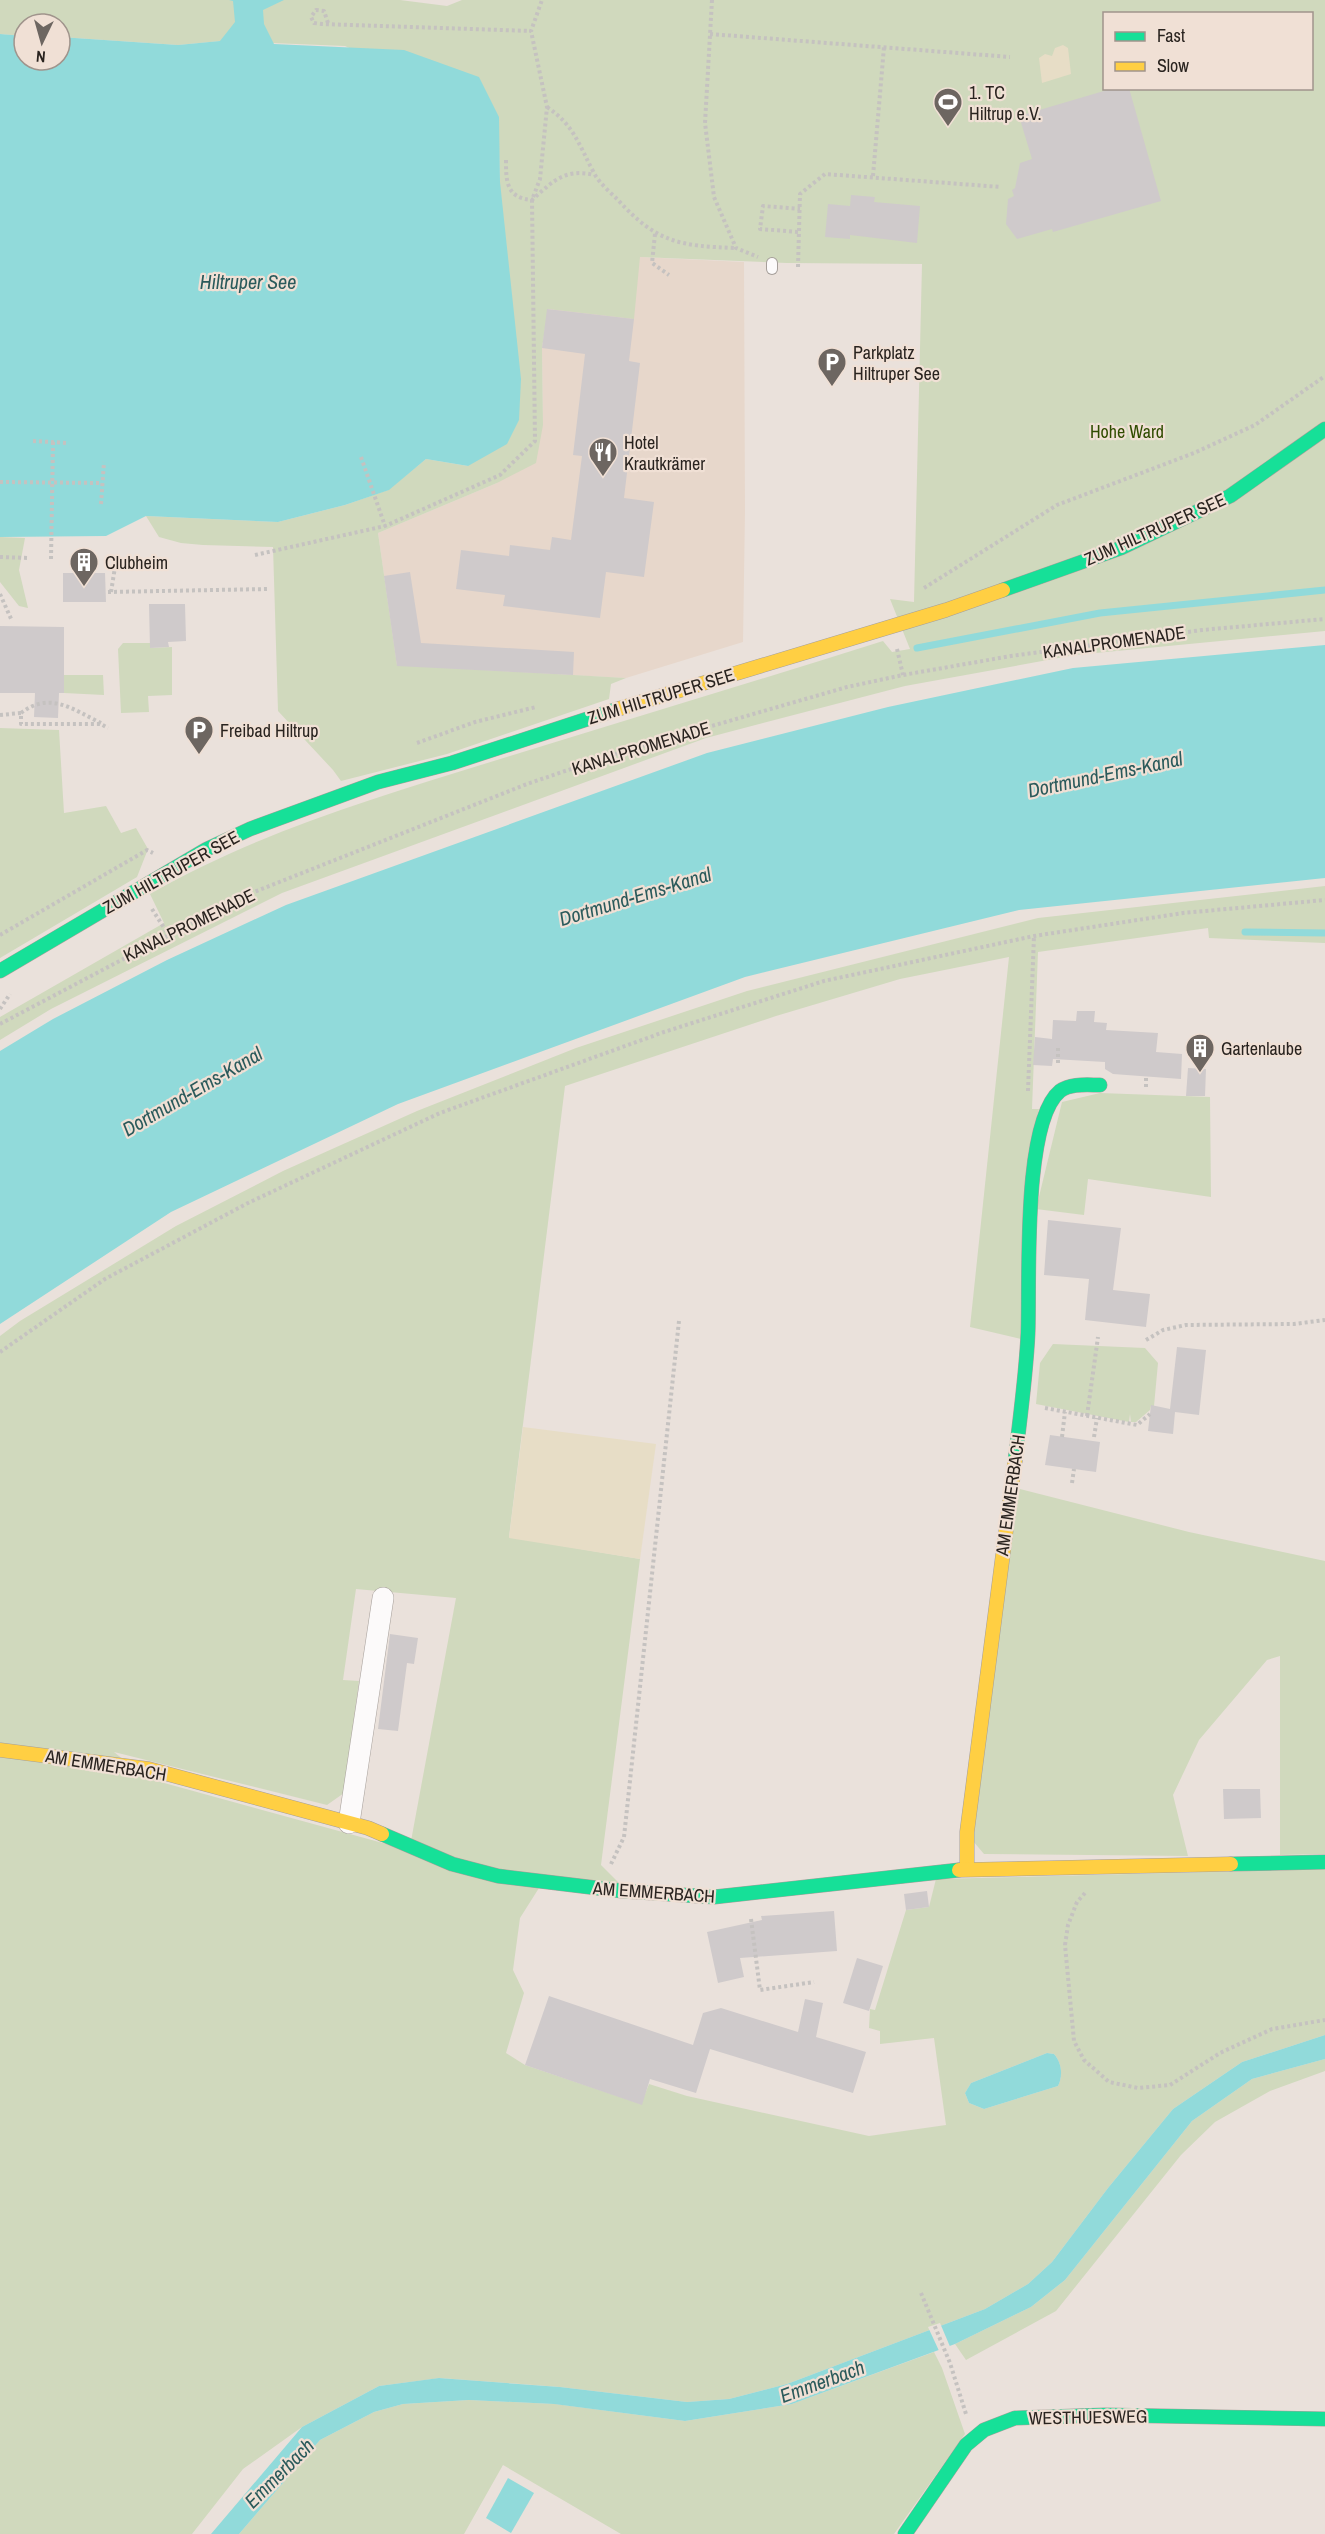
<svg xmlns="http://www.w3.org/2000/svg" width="1325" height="2534" viewBox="0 0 1325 2534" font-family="'Archivo Narrow',sans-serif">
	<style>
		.built { fill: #e7d7cb }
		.green { fill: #d0d9bd; fill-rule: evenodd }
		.sand { fill: #e7ddc6 }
		.water { fill: #91dada }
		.pier { fill: #eae1db }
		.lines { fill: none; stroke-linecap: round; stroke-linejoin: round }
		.stream { stroke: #91dada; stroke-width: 7 }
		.building { fill: #cfcacb }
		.lane-casing { stroke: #a69f9a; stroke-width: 12 }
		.street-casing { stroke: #a69f9a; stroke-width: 22 }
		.fast-casing { stroke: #a69f9a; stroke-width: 15 }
		.slow-casing { stroke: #a69f9a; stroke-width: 15 }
		.path { stroke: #c5c2c0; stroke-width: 4; stroke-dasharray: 3 3; stroke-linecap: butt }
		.lane { stroke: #fcfafa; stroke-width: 10 }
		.street { stroke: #fcfafa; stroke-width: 21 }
		.fast { stroke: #16e098; stroke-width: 14 }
		.slow { stroke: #ffcf43; stroke-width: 14 }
		.labels { text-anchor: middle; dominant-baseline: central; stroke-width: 4.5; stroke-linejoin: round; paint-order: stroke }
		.poi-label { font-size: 18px; fill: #29231f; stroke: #f0e0d5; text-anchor: start }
		.park-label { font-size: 18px; fill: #304c00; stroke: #f0e0d5 }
		.street-label { font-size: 18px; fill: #29231f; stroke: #f0e0d5 }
		.water-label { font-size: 20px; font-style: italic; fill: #2a5a5b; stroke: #f0e0d5 }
	</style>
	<rect width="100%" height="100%" fill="#eae1db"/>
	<polygon class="built" points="556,237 640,257 744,262 745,511 743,642 626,678 397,666 378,533 497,483 543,425 542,348"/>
	<g class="green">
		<path d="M0,0H400L447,6L462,0H1325V631L1075,655L905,686L706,738L282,893L51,1009L0,1040V1017L164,923L150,894C262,830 387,794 510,756C634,718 759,680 883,641L892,652L910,649L890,599L914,602L922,264L787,263L640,257L634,319L548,309L542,348L543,425L536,463L497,483L378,533L397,665L626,678L611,684L609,699L447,754L341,781L333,770L278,711L273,547L203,545L181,543L159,537L146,516L278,522L345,505L388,490L426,459L468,466L500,182L498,117L345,46L221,41L178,45L60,37V24H24V36L0,34ZM1104,14H1312V88H1104Z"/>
		<polygon points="0,537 25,538 19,570 28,608 19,606 0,582"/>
		<polygon points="123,643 150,643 150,648 172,647 172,695 148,696 149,712 121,713 118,649"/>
		<polygon points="64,675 103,675 104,695 64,693"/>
		<polygon points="0,728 59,730 64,813 106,806 121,833 136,828 148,849 137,877 0,958"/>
		<path d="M1325,886V943L1209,938L1208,928L1038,952L1032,1109H1039L1029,1148L1024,1213L1021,1339L970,1327L1009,957L900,979L776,1016L565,1086L509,1537L640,1559L601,1865L621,1885C566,1881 509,1877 457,1861C441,1857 426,1848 411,1841L456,1598L356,1589L343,1680L359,1681L344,1793L327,1805L114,1752L146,1778L390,1845L447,1869L539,1888L520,1918L513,1970L524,1993L506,2053L525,2065L641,2104L649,2084L687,2096L869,2136L946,2125L934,2038L880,2044V2031L869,2028L870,2009L875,2010L906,1910L929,1907L936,1879L1325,1869V2035L1242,2062L1173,2109L1108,2188L1052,2262L1028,2284L985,2309L787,2384L729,2399L687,2402L560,2387L440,2378L379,2386L302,2427L243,2469L192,2534H0V1336L20,1321L176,1226L283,1171L417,1111L576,1048L747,991L1038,918ZM1047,2053L1054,2054C1062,2063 1063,2076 1058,2086L984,2109L969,2103L965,2093L971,2083Z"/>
		<polygon points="1100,1093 1210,1097 1211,1197 1088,1179 1084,1215 1036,1209 1062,1102"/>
		<polygon points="1053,1344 1145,1348 1158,1363 1154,1406 1151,1406 1150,1410 1136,1422 1131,1422 1130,1414 1129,1422 1036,1404 1040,1363"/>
		<polygon points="1016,1488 1189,1532 1325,1561 1325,1854 1280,1855 1280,1656 1267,1660 1199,1740 1173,1795 1188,1856 984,1854 973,1841"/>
		<polygon points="1325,2059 1325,2071 1270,2091 1215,2122 1181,2155 1056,2311 966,2360 955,2344 1031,2307 1065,2280 1192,2121 1252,2079"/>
		<polygon points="934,2352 942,2368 965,2434 894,2534 621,2534 503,2465 464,2534 239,2534 320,2440 374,2412 403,2404 469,2400 555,2404 685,2421 792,2404"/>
	</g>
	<g class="sand">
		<polygon points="1063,45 1068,48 1071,74 1042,83 1039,58 1045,54 1052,56 1055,48"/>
		<polygon points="523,1427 656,1444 640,1559 509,1538"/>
	</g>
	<g class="water">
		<polygon points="229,0 284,0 263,10 264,24 274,44 404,50 479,77 499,117 500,182 521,379 519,420 507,444 468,466 426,459 389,490 345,505 278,522 146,516 106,536 0,537 0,34 24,36 24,60 60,60 60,37 178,45 220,41 235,22 233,1"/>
		<polygon points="1325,645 1325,878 1019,910 745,977 398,1104 171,1212 0,1324 0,1051 53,1019 167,960 286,905 707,753 888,707 1073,668"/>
		<polygon points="1325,2035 1325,2059 1252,2079 1192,2121 1065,2280 1031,2307 955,2344 792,2404 685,2421 554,2404 469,2400 403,2404 374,2412 320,2440 239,2534 211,2534 302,2427 379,2386 439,2378 560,2387 687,2402 729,2399 787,2384 985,2309 1028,2284 1052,2262 1108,2188 1173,2109 1242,2062"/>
		<path d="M1047,2053L1054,2054C1062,2063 1063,2076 1058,2086L984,2109L969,2103L965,2093L971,2083Z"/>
		<polygon points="508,2478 534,2493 511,2533 486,2518"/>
	</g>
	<polygon class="pier" points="940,2323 951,2349 940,2353 928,2327"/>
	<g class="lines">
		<g class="stream">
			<polyline points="917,648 1100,613 1325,590"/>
			<polyline points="1245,932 1325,933"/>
		</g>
	</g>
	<g class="building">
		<polygon points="1114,88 1129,88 1161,201 1053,232 1052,229 1017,239 1006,224 1008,199 1014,196 1012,190 1015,188 1020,163 1032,159 1019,116"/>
		<polygon points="851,195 875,197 874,202 920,206 917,243 850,235 850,239 825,237 828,204 850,206"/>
		<polygon points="547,309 634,319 629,361 640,363 624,498 654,502 644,577 606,572 600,618 503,606 505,595 456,589 461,550 509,556 510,545 550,550 552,537 571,540 582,456 573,455 585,354 542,348"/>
		<polygon points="410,572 421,643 574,652 573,675 397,666 384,576"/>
		<polygon points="63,573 105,573 106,602 63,602"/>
		<polygon points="149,604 185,604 186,641 168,642 169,647 150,648"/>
		<polygon points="0,626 64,627 64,693 59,693 58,718 34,717 35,693 0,693"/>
		<polygon points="1077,1011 1095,1011 1094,1022 1107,1023 1106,1030 1158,1033 1156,1052 1182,1054 1181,1079 1113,1074 1105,1069 1105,1062 1053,1059 1052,1066 1033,1065 1035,1037 1052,1039 1053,1020 1076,1021"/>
		<polygon points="1188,1068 1206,1069 1205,1096 1186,1096"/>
		<polygon points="1048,1220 1121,1228 1113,1290 1150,1294 1146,1327 1085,1320 1089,1279 1044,1275"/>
		<polygon points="1177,1347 1206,1350 1199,1415 1175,1412 1173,1434 1148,1431 1151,1405 1170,1409"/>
		<polygon points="1050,1435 1100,1442 1096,1472 1045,1465"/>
		<polygon points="390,1634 418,1638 414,1664 407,1663 398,1731 378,1729"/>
		<polygon points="1223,1789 1260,1789 1261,1818 1224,1819"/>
		<polygon points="927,1891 929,1907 906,1910 904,1894"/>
		<polygon points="834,1911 837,1951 740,1958 744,1977 718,1983 707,1932 762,1920 761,1916"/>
		<polygon points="857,1958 883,1966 869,2011 843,2003"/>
		<polygon points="549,1996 693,2045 703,2013 721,2008 798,2032 805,1999 823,2003 816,2037 866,2052 853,2093 710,2049 696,2093 650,2079 642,2105 525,2065"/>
	</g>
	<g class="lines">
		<g class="lane-casing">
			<polyline id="lane" points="772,263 772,269"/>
		</g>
		<g class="street-casing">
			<polyline id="street" points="349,1823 383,1598"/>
		</g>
		<g class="fast-casing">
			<g id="fast">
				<polyline points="1003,590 1121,548 1230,496 1325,429"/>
				<polyline points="0,971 207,849 250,829 378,782 452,763 618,709"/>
				<path d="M1015,1461C1020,1418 1026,1376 1028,1333C1030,1283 1022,1122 1060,1091C1071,1083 1087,1085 1100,1085"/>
				<polyline points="382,1834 452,1864 498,1876 622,1891 714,1897 959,1870"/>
				<polyline points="1231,1864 1325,1862"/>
				<polyline points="905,2534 966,2445 984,2430 1015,2418 1105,2415 1325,2419"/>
			</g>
		</g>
		<g class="slow-casing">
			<g id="slow">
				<polyline points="618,709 946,610 1003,590"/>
				<polyline points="0,1750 149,1769 368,1828 382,1834"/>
				<polyline points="967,1869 967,1832 1015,1461"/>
				<polyline points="959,1870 1231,1864"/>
			</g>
		</g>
		<g class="path">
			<polyline points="712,0 705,123 714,197 736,248 758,257"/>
			<polyline points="328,23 324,11 316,10 311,17 314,23 322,24 531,31"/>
			<polyline points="710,34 1010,57"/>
			<path d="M547,107C574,125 579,145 594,173C599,183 610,192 618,200C657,243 680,246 736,248"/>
			<path d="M506,160C506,181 506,198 532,200C553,181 565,168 594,175"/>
			<polyline points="873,176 884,47"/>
			<polyline points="798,232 760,229 763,206 800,209"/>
			<polyline points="655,234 652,263 669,275"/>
			<polyline points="798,267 800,194 825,174 1001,187"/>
			<polyline points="33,441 68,443"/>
			<polyline points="361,457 385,526"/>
			<polyline points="0,482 102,483"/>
			<polyline points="101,504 104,462"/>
			<polyline points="255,555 385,526 500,475 535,441 532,200 540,179 547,107 531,31 542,0"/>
			<polyline points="0,557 29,558"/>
			<polyline points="51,559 53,442"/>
			<polyline points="924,588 1057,505 1194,453 1255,425 1325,376"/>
			<polyline points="108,592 268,589"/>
			<polyline points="111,592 116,561"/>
			<polyline points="0,594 12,621"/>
			<polyline points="897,649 903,675"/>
			<path d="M21,713C50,691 72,709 101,723"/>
			<polyline points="0,715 21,713 21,724 101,724 108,728"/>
			<polyline points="417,743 475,722 536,707"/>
			<polyline points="152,909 168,934"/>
			<polyline points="0,935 147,850 153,853"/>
			<polyline points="0,1009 10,994"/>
			<polyline points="0,1024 239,898 527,784 618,753 847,687 903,675 1011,656 1202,630 1325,619"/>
			<polyline points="1058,1063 1058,1046"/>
			<polyline points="1146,1087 1146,1076"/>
			<polyline points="1028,1091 1034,936"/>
			<polyline points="1146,1340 1163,1330 1186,1325 1294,1324 1325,1320"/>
			<polyline points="0,1352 105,1279 248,1203 440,1113 664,1032 824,981 1034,936 1183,913 1325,900"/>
			<polyline points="1045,1408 1137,1425 1150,1414"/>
			<polyline points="1087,1416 1098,1337"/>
			<polyline points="1062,1437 1065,1412"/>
			<polyline points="1094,1437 1097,1418"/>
			<polyline points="1072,1483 1074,1469"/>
			<polyline points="611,1864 624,1837 679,1321"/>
			<polyline points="1085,1893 1077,1902 1068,1925 1065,1945 1074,2041 1084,2060 1109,2082 1138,2088 1170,2085 1220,2053 1272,2029 1325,2020"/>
			<polyline points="751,1919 760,1990 814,1982"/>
			<polyline points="921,2293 950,2363 966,2414"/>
		</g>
		<use href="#lane" class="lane"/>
		<use href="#street" class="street"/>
		<use href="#fast" class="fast"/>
		<use href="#slow" class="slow"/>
	</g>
	<defs>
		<g id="stadium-pin" transform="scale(1.5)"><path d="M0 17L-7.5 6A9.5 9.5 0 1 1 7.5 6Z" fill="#6d6661" stroke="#f0e0d5"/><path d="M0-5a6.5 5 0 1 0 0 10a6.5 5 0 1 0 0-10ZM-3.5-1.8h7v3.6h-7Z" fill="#fff"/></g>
		<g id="parking-pin" transform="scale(1.5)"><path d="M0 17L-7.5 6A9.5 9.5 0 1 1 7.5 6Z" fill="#6d6661" stroke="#f0e0d5"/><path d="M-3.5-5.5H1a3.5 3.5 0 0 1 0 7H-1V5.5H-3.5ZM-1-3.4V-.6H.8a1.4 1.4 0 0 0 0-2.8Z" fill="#fff"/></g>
		<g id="restaurant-pin" transform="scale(1.5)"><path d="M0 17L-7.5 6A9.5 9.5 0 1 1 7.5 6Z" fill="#6d6661" stroke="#f0e0d5"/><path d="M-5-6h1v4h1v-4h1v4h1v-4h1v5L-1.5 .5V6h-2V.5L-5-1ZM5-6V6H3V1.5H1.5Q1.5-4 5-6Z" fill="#fff"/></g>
		<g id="building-pin" transform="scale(1.5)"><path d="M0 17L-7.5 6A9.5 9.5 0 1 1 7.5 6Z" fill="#6d6661" stroke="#f0e0d5"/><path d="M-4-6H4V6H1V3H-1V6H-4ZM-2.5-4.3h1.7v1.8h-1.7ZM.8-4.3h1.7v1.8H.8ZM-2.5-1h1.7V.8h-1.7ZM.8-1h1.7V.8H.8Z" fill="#fff"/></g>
	</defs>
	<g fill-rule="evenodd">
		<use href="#stadium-pin" x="948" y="102"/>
		<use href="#parking-pin" x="832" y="362"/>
		<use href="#restaurant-pin" x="603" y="452"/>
		<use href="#building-pin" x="84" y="562"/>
		<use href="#parking-pin" x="199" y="730"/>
		<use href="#building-pin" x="1200" y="1048"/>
	</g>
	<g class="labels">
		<g class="poi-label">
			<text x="969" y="92">1. TC<tspan x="969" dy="21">Hiltrup e.V.</tspan></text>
			<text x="853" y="352">Parkplatz<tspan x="853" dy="21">Hiltruper See</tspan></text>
			<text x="624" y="442">Hotel<tspan x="624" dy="21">Krautkrämer</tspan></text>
			<text x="105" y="562">Clubheim</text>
			<text x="220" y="730">Freibad Hiltrup</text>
			<text x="1221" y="1048">Gartenlaube</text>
		</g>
		<g class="park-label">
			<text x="1127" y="431">Hohe Ward</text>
		</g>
		<g class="street-label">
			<text transform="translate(1155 529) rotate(-24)">ZUM HILTRUPER SEE</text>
			<text transform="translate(1114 642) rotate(-8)">KANALPROMENADE</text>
			<text transform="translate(661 696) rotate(-17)">ZUM HILTRUPER SEE</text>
			<text transform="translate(641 748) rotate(-17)">KANALPROMENADE</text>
			<text transform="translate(171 872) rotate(-29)">ZUM HILTRUPER SEE</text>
			<text transform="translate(189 925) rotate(-26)">KANALPROMENADE</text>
			<text transform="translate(1010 1495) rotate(-82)">AM EMMERBACH</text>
			<text transform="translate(106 1765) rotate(9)">AM EMMERBACH</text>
			<text transform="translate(654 1892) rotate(4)">AM EMMERBACH</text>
			<text transform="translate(1088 2417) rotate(-1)">WESTHUESWEG</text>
		</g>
		<g class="water-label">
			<text x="248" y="281">Hiltruper See</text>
			<text transform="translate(1105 774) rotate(-12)">Dortmund-Ems-Kanal</text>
			<text transform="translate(635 896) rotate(-17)">Dortmund-Ems-Kanal</text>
			<text transform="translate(192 1091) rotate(-30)">Dortmund-Ems-Kanal</text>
			<text transform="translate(822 2381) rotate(-20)">Emmerbach</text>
			<text transform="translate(279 2473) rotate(-45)">Emmerbach</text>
		</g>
	</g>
	<rect x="1103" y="12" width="210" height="78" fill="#f0e0d5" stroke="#a0948c" stroke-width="1.5"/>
	<rect x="1115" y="32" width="30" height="9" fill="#16e098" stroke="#a0948c" stroke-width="1.5"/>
	<text x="1157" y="42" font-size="18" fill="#29231f">Fast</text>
	<rect x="1115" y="62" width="30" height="9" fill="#ffcf43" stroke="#a0948c" stroke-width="1.5"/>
	<text x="1157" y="72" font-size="18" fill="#29231f">Slow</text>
	<g transform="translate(42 42) rotate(185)"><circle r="28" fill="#f0e0d5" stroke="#a0948c" stroke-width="1.5"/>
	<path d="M0-4.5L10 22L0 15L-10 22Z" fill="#6d6661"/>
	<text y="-9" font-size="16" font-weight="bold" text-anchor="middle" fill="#29231f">N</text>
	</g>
</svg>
